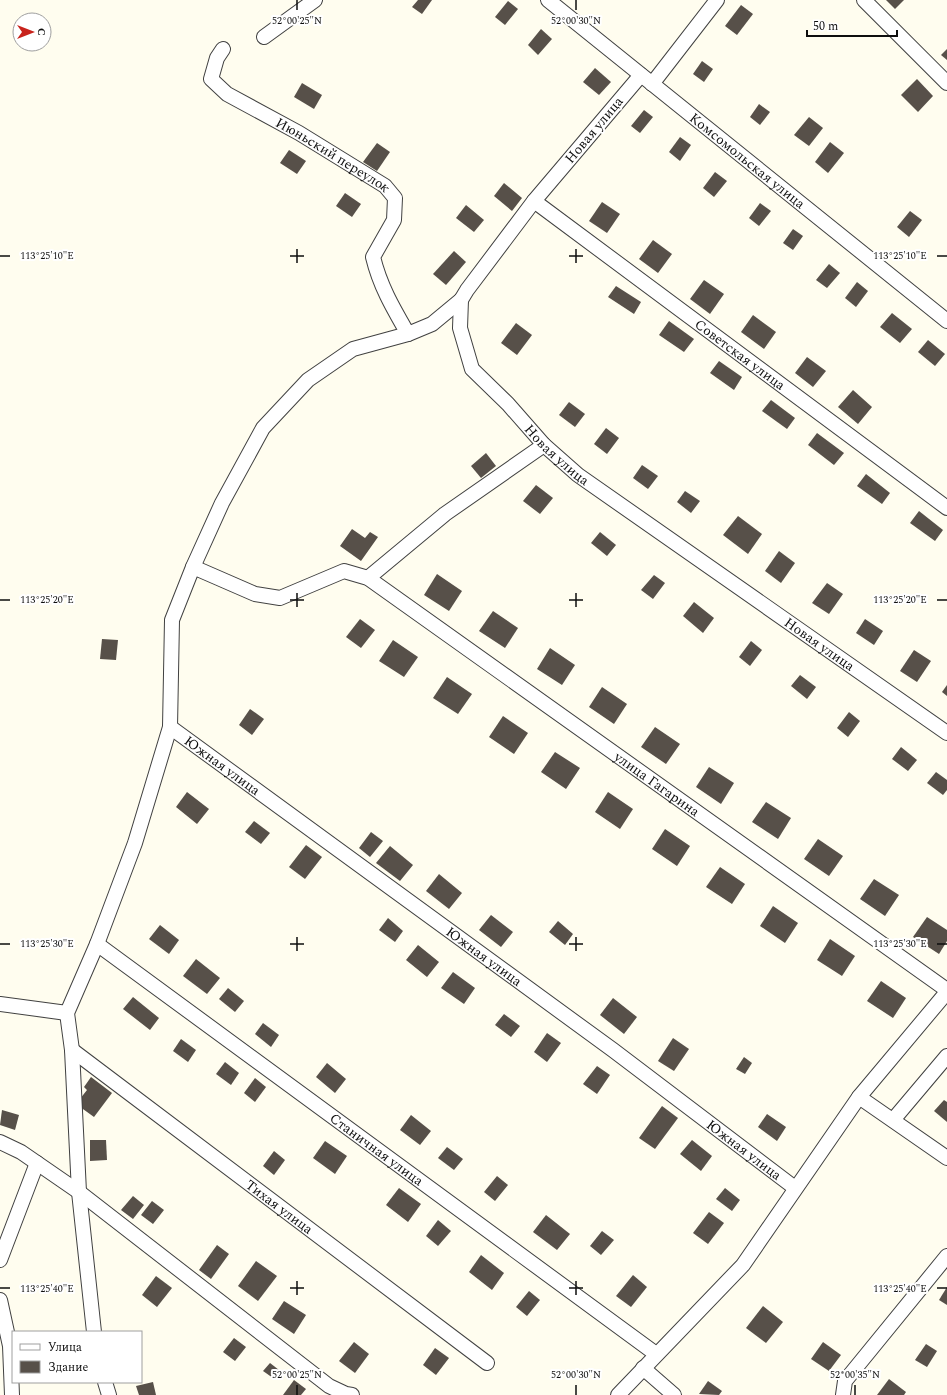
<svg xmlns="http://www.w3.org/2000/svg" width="947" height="1395" viewBox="0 0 947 1395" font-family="Spectral,serif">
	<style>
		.building { fill: #575049 }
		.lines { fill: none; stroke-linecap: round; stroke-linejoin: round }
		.minor-casing { stroke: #414141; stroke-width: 16 }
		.minor { stroke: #fff; stroke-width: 14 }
		.ticks { fill: none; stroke: #0e0e0e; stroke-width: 1.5 }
		.labels { text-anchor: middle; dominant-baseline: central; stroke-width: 4; stroke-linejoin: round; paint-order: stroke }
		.street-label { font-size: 14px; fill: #0e0e0e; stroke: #fff }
		.ticks-label { font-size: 10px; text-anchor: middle; fill: #0e0e0e; stroke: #fff; stroke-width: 4; stroke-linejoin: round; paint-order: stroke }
	</style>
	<rect width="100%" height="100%" fill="#fffdef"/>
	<g class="building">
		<polygon points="418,0 432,0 422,14 412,7"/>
		<polygon points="886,0 904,0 895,9"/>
		<polygon points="508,1 518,9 505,25 495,17"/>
		<polygon points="741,5 753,14 737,35 725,26"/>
		<polygon points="541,29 552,39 538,55 528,45"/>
		<polygon points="947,49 947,60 941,55"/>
		<polygon points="702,61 713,69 704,82 693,74"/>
		<polygon points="595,68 611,82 599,95 583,82"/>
		<polygon points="917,79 933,96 918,112 901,95"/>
		<polygon points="302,83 322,95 314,109 294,97"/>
		<polygon points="759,104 770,112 760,125 750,117"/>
		<polygon points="644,110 653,117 640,133 631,126"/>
		<polygon points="809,117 823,128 809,146 794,135"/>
		<polygon points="680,137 691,145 680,161 669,152"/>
		<polygon points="830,142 844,153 828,173 815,162"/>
		<polygon points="377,143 390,152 377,171 363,162"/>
		<polygon points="289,150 306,161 297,174 280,163"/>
		<polygon points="715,172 727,181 714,197 703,188"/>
		<polygon points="504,183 522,198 512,211 494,196"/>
		<polygon points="345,193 361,204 352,217 336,206"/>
		<polygon points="602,202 620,214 607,233 589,221"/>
		<polygon points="760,203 771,211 759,226 749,218"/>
		<polygon points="466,205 484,220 474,232 456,218"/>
		<polygon points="910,211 922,220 909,237 897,227"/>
		<polygon points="793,229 803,236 793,250 783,243"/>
		<polygon points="653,240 672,254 658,273 639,259"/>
		<polygon points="454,251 466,262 446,285 433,274"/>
		<polygon points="829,264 840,273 827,288 816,280"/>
		<polygon points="704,280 724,294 710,314 690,299"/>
		<polygon points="857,282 868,291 856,307 845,298"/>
		<polygon points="616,286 641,302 634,314 608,297"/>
		<polygon points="892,313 912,329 900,343 880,327"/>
		<polygon points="753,315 776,332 764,349 741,332"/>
		<polygon points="669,321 694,339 684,352 659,335"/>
		<polygon points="516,323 532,335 517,355 501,343"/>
		<polygon points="928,340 945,354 935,366 918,352"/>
		<polygon points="807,357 826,371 813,387 795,373"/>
		<polygon points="719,361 742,377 734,390 710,373"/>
		<polygon points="853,390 872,407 858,424 838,407"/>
		<polygon points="771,400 795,418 787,429 762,411"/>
		<polygon points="569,402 585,414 575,427 559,415"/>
		<polygon points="606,428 619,438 607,454 594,444"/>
		<polygon points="817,433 844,453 834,465 808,445"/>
		<polygon points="486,453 496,466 481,478 471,466"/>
		<polygon points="642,465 658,476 648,489 633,478"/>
		<polygon points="866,474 890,493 882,504 857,486"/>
		<polygon points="536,485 553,498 540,514 523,501"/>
		<polygon points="685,491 700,501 691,513 677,502"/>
		<polygon points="919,511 943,530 935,541 910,523"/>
		<polygon points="738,516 762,534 748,554 723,535"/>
		<polygon points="352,529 365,538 370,532 378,537 361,561 340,546"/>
		<polygon points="600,532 616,545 607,556 591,543"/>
		<polygon points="779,551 795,563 781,583 765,571"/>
		<polygon points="437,574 462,591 449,611 424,595"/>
		<polygon points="654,575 665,583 653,599 641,590"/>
		<polygon points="827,583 843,594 829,614 812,603"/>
		<polygon points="694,602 714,618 703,633 683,616"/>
		<polygon points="493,611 518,628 505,648 479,631"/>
		<polygon points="360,619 375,630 361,648 346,637"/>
		<polygon points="865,619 883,631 874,645 856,633"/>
		<polygon points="102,639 118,640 116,660 100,659"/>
		<polygon points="393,640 418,657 404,677 379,661"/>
		<polygon points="751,641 762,650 750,666 739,657"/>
		<polygon points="550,648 575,665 562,685 537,669"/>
		<polygon points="914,650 931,661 917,682 900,671"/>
		<polygon points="800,675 816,687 807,699 791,686"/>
		<polygon points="447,677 472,694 458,714 433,698"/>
		<polygon points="947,685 947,696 942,692"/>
		<polygon points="602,687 627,704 614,724 589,707"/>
		<polygon points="250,709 264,719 252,735 239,725"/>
		<polygon points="849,712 860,721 848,737 837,728"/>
		<polygon points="503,716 528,733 514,754 489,737"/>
		<polygon points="655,727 680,744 666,764 641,747"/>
		<polygon points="901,747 917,760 908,771 892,759"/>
		<polygon points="555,752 580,768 566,789 541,772"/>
		<polygon points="709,767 734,783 721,804 696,787"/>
		<polygon points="936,772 947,780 947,790 943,795 927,783"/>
		<polygon points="187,792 209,809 197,824 176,807"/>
		<polygon points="608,792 633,809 620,829 595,812"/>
		<polygon points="766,802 791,818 778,839 752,822"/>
		<polygon points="254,821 270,833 261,844 245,832"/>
		<polygon points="665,829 690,846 677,866 652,849"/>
		<polygon points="371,832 383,841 370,857 359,848"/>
		<polygon points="818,839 843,856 829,876 804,859"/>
		<polygon points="306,845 322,857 305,879 289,867"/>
		<polygon points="390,846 413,865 400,881 376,863"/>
		<polygon points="720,867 745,884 732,904 706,887"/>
		<polygon points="439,874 462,893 449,909 426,891"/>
		<polygon points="874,879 899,895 885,916 860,899"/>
		<polygon points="773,906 798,923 785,943 760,926"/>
		<polygon points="491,915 513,932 501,947 479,930"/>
		<polygon points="927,917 947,930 947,941 939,954 913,937"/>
		<polygon points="388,918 403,931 395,942 379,930"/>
		<polygon points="558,921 573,934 565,945 549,932"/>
		<polygon points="160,925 179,940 169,954 149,939"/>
		<polygon points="830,939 855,956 842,976 817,960"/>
		<polygon points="418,945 439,962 427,977 406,960"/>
		<polygon points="196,959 220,978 207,994 183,976"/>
		<polygon points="453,972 475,988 464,1004 441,988"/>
		<polygon points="881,981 906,998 893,1018 867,1001"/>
		<polygon points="228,988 244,1001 235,1012 219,999"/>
		<polygon points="133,997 159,1018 150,1030 123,1009"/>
		<polygon points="613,998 637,1017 624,1034 600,1015"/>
		<polygon points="504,1014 520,1026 511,1037 495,1025"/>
		<polygon points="263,1023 279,1035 271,1047 255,1034"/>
		<polygon points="547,1033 561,1043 547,1062 534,1052"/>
		<polygon points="673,1038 689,1049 674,1071 658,1061"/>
		<polygon points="181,1039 196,1050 188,1062 173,1051"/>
		<polygon points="744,1057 752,1063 745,1074 736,1069"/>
		<polygon points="225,1062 239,1073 231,1085 216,1074"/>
		<polygon points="327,1063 346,1079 335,1093 316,1077"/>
		<polygon points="597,1066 610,1075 597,1094 583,1084"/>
		<polygon points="91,1077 112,1093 94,1117 76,1104 87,1090 84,1087"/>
		<polygon points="255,1078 266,1087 255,1102 244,1093"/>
		<polygon points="944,1100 947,1102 947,1122 934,1111"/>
		<polygon points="662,1106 678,1118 655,1149 639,1138"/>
		<polygon points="2,1110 19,1115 15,1130 0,1125"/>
		<polygon points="767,1114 786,1127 777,1141 758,1127"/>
		<polygon points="411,1115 431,1131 420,1145 400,1130"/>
		<polygon points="90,1140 106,1140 107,1160 90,1161"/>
		<polygon points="692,1140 712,1156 701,1171 680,1154"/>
		<polygon points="325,1141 347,1156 335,1174 313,1158"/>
		<polygon points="447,1147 463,1159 454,1170 438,1158"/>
		<polygon points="274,1151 285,1160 274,1175 263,1166"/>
		<polygon points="497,1176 508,1185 495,1201 484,1192"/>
		<polygon points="399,1188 421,1204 408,1222 386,1205"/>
		<polygon points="725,1188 740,1200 732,1211 716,1199"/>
		<polygon points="133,1196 144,1205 133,1219 121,1210"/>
		<polygon points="152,1201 164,1210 153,1224 141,1215"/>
		<polygon points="709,1212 724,1223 708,1244 693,1233"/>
		<polygon points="546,1215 570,1234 557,1250 533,1232"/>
		<polygon points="438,1220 451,1231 438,1246 426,1236"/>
		<polygon points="602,1231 614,1240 601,1255 590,1246"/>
		<polygon points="217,1245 229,1254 211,1279 199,1270"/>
		<polygon points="481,1255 504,1273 492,1290 469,1272"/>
		<polygon points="256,1261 277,1276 258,1301 238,1286"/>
		<polygon points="633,1275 647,1287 631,1307 616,1296"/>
		<polygon points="156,1276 172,1288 157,1307 142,1295"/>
		<polygon points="947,1287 947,1305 939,1300"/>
		<polygon points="529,1291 540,1300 527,1316 516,1307"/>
		<polygon points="284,1301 306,1315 294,1334 272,1319"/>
		<polygon points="763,1306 783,1322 766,1343 746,1328"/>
		<polygon points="234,1338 246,1347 235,1361 223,1352"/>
		<polygon points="354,1342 369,1354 355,1373 339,1361"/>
		<polygon points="823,1342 841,1355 829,1371 811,1359"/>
		<polygon points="926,1344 937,1351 927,1367 915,1360"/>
		<polygon points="435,1348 449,1358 436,1375 423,1365"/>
		<polygon points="270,1363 279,1370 273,1378 263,1371"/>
		<polygon points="889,1379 906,1392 904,1395 877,1395"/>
		<polygon points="294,1380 306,1389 301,1395 283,1395"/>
		<polygon points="708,1381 722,1391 719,1395 699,1394"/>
		<polygon points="153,1382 156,1395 139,1395 136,1386"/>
	</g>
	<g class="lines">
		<g class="minor-casing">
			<g id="minor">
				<path id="s1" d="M548,0L947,321"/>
				<polyline points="864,0 947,83"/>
				<polyline points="264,37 315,0"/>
				<path id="s2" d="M223,49L217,58L211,79L227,94L299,133L385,186L395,198L394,220L373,257C380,286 393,308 408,334"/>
				<path id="s3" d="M641,75L534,201L467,290L461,300L460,328L472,369L508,404L544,445L578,475L947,733"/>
				<polyline points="652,84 717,0"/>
				<path id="s4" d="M534,201L947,508"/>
				<polyline points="193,567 222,503 263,428 308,380 353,349 408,334 432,324 461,300"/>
				<polyline points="368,578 445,514 544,445"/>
				<path id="s5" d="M170,727L613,1050L795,1188"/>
				<path id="s6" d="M97,944L656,1354"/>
				<polyline points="0,1004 67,1013"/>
				<path id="s7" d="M72,1050L487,1363"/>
				<polyline points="859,1097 947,1158"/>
				<polyline points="893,1120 947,1056"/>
				<polyline points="0,1142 21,1152 79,1192 329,1386 346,1394 352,1395"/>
				<polyline points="0,1260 37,1163"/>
				<polyline points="0,1300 10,1346 12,1395"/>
				<path id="s8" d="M94,1332L79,1192L72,1050L67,1013L97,944L135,843L170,727L172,620L193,567L255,594L280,598L344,571L368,578L947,990"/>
				<polyline points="643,1368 674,1395"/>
				<polyline points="105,1382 109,1395"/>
				<polyline points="618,1395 743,1265 859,1097 947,992"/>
				<polyline points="843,1395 845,1381 947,1256"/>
			</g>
		</g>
		<use href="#minor" class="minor"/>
	</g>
	<path class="ticks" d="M297,0V10M576,0V10M297,249V263M576,249V263M0,256H10M290,256H304M569,256H583M937,256H947M297,593V607M576,593V607M0,600H10M290,600H304M569,600H583M937,600H947M297,937V951M576,937V951M0,944H10M290,944H304M569,944H583M937,944H947M297,1281V1295M576,1281V1295M0,1288H10M290,1288H304M569,1288H583M937,1288H947M297,1385V1395M576,1385V1395M855,1385V1395"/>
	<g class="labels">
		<g class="street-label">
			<text transform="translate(594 130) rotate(-50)">Новая улица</text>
			<text stroke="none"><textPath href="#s2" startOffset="177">Июньский переулок</textPath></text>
			<text stroke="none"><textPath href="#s1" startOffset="256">Комсомольская улица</textPath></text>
			<text stroke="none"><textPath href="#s4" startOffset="257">Советская улица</textPath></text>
			<text stroke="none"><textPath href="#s3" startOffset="480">Новая улица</textPath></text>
			<text stroke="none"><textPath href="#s3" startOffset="804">Новая улица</textPath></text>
			<text stroke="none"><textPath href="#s5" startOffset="65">Южная улица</textPath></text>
			<text stroke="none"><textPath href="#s8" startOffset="1331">улица Гагарина</textPath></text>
			<text stroke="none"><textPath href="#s5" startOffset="389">Южная улица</textPath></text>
			<text stroke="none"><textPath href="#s6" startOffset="347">Станичная улица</textPath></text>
			<text stroke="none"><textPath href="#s5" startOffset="713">Южная улица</textPath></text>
			<text stroke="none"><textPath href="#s7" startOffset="260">Тихая улица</textPath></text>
		</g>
	</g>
	<g class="ticks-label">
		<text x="297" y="24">52°00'25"N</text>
		<text x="576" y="24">52°00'30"N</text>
		<text x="900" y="259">113°25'10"E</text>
		<text x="47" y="259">113°25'10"E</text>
		<text x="900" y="603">113°25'20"E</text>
		<text x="47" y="603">113°25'20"E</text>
		<text x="47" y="947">113°25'30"E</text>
		<text x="900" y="947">113°25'30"E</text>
		<text x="47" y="1292">113°25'40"E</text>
		<text x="900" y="1292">113°25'40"E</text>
		<text x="297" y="1378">52°00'25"N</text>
		<text x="576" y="1378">52°00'30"N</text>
		<text x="855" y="1378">52°00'35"N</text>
	</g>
	<rect x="12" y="1331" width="130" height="52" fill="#ffffff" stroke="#9f9f9f"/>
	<rect x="20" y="1344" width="20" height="6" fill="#ffffff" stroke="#9f9f9f"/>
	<text x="48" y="1351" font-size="12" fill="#0e0e0e">Улица</text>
	<rect x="20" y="1361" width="20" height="12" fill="#575049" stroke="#9f9f9f"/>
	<text x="48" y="1371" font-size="12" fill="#0e0e0e">Здание</text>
	<g transform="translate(32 32) rotate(90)"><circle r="19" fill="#ffffff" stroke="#9f9f9f"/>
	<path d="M0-3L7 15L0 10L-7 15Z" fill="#c8231c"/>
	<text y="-6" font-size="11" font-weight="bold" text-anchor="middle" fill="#0e0e0e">С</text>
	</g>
	<path d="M807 30v6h90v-6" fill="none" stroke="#0e0e0e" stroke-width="2"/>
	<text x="813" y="30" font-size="12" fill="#0e0e0e" stroke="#ffffff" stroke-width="3" paint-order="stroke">50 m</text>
</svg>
